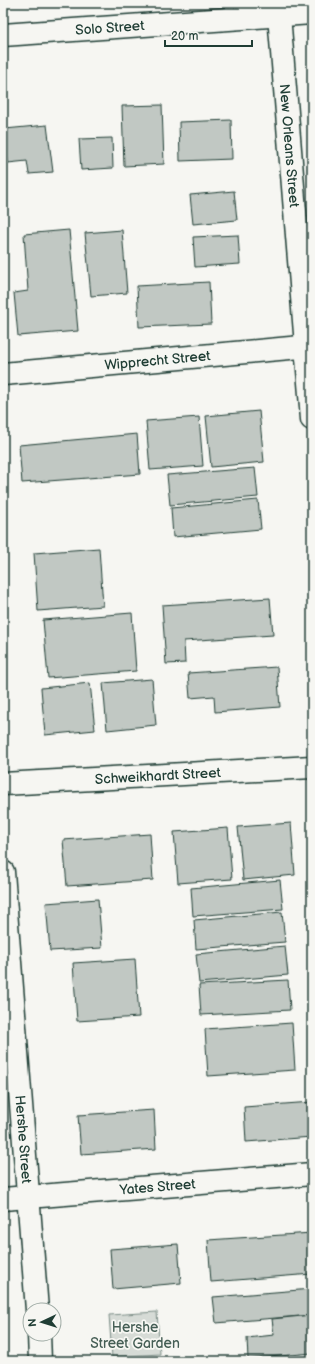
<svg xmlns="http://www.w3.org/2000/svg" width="315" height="1364" viewBox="0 0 315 1364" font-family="'Balsamiq Sans',sans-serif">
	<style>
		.green { fill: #d6dbd6; stroke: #7a8c85 }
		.building { fill: #c1c8c3; stroke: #1f3d34 }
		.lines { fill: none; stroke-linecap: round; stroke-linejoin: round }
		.minor-casing { stroke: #1f3d34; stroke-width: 25 }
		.minor { stroke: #f6f6f2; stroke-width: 22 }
		.labels { text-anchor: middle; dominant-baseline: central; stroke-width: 3.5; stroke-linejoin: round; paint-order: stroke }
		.street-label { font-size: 14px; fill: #1f3d34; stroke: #f6f6f2 }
		.park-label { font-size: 14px; fill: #445d54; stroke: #f6f6f2 }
	</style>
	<rect width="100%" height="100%" fill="#f6f6f2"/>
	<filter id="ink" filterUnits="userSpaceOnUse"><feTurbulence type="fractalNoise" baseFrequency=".025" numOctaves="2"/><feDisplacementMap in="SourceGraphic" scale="8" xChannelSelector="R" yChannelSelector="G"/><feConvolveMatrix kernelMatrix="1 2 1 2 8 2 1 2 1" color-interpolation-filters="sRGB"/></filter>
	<g filter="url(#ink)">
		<polygon class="green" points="157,1312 160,1354 112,1357 109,1315"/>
		<g class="building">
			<polygon points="162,105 164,164 124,166 122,106"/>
			<polygon points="231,120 232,159 180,161 179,122"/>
			<polygon points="47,125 53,172 29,174 27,161 8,163 5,129"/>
			<polygon points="112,138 113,168 81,170 79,139"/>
			<polygon points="234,191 237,220 193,224 190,195"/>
			<polygon points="69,230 78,331 18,336 14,293 28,291 24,234"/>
			<polygon points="122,230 127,293 91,296 85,233"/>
			<polygon points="238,235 240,264 195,267 193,237"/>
			<polygon points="209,282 211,324 139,327 137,286"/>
			<polygon points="259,411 264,462 211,467 206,416"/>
			<polygon points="199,417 203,466 150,470 146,421"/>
			<polygon points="137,434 140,474 22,483 19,445"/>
			<polygon points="255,468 258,497 170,505 167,475"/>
			<polygon points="258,500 261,529 173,537 171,508"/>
			<polygon points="99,548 103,606 38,611 34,553"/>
			<polygon points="270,598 273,635 184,641 185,663 166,664 162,605"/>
			<polygon points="132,613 136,671 48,678 43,620"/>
			<polygon points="277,667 280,707 215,712 214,696 190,698 188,673"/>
			<polygon points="152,679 156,725 107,730 103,683"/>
			<polygon points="90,683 95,730 45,735 41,688"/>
			<polygon points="291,823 295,875 243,880 238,827"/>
			<polygon points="228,828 232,879 178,883 174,832"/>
			<polygon points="150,834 153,880 67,886 63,840"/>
			<polygon points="280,880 283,909 193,916 191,888"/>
			<polygon points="98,899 102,948 50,951 46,903"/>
			<polygon points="282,912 285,942 196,949 194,920"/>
			<polygon points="285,946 288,975 199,983 196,954"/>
			<polygon points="135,959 139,1017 77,1021 73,963"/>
			<polygon points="288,980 290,1010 201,1015 199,985"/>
			<polygon points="292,1023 295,1070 208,1076 205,1029"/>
			<polygon points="312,1102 312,1137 246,1142 244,1107"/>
			<polygon points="154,1110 156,1149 81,1154 78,1115"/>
			<polygon points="312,1233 312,1274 211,1282 208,1240"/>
			<polygon points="178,1244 181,1283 113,1289 110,1249"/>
			<polygon points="312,1289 312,1315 216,1323 213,1297"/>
			<polygon points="312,1315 312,1353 248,1359 247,1338 274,1335 272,1319"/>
		</g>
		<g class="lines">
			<g class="minor-casing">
				<g id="minor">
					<path id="s1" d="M279,15L312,419"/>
					<path id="s2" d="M3,35L312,13"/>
					<path id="s3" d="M3,374L312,346"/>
					<path id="s4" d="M3,784L312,767"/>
					<path id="s5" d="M3,872L37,1310"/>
					<path id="s6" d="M3,1199L312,1174"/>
					<polyline points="39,1334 40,1361"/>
				</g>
			</g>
			<use href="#minor" class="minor"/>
		</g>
	</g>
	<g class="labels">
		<g class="street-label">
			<text stroke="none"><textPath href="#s2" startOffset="107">Solo Street</textPath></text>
			<text stroke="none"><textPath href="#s1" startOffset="131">New Orleans Street</textPath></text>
			<text stroke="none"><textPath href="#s3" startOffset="155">Wipprecht Street</textPath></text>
			<text stroke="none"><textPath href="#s4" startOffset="155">Schweikhardt Street</textPath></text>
			<text stroke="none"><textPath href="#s5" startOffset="268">Hershe Street</textPath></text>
			<text stroke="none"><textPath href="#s6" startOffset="155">Yates Street</textPath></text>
		</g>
		<g class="park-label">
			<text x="135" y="1327">Hershe<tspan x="135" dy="16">Street Garden</tspan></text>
		</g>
	</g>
	<rect width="315" height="1364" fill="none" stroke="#f6f6f2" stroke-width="16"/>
	<rect x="8" y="8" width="299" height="1348" fill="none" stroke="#1f3d34" stroke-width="1.5" filter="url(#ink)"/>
	<g transform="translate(42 1322) rotate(266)"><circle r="19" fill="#f6f6f2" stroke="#a0aca6"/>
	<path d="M0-3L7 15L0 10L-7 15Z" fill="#1f3d34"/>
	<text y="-6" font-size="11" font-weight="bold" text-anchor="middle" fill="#1f3d34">N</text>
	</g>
	<path d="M165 40v6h87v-6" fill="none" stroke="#1f3d34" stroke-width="2"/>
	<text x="171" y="40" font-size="12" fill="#1f3d34" stroke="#f6f6f2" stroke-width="3" paint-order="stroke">20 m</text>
</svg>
